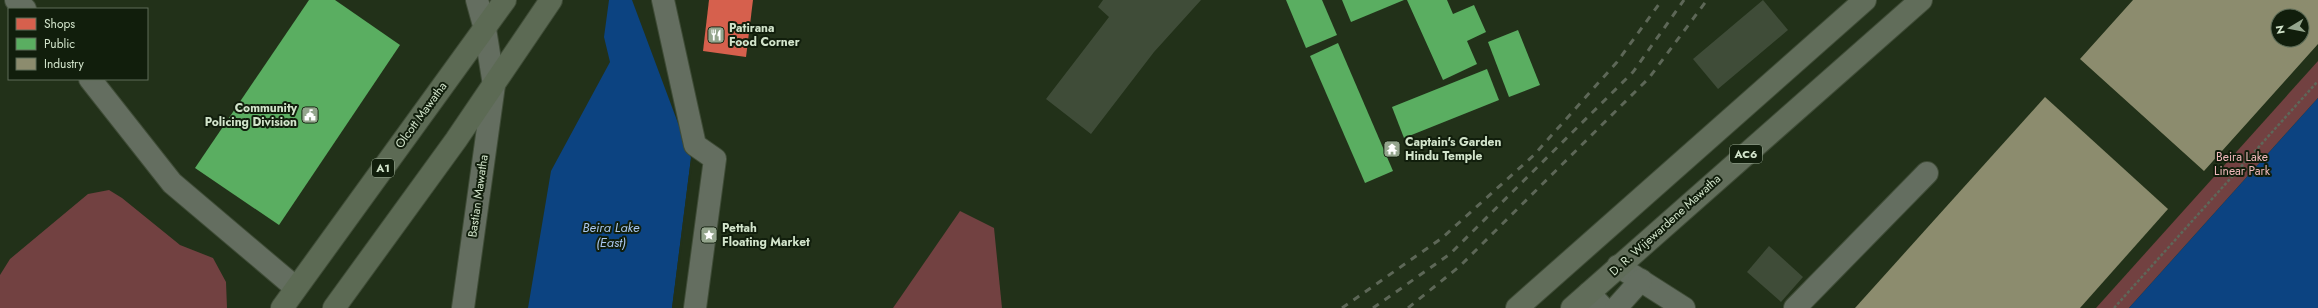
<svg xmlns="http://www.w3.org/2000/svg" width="2318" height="308" viewBox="0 0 2318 308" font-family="Jost,sans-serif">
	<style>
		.green { fill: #724141 }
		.water { fill: #0c4381 }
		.pier { fill: #223119 }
		.shops { fill: #d6604d }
		.public { fill: #5aae61 }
		.industry { fill: #8c8c6e; fill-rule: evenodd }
		.building { fill: #3f4c38 }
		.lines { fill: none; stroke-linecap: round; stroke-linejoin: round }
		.minor-casing { stroke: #3f4c37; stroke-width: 24 }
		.major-casing { stroke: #3f4c37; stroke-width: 24 }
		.highway-casing { stroke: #3f4c37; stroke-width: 24 }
		.path { stroke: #5e6759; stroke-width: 2.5; stroke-dasharray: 3 2; stroke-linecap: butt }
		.minor { stroke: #646e60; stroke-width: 22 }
		.major { stroke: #616d5a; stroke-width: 22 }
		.highway { stroke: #5c6a54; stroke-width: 22 }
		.rail { stroke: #5d6757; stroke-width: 3; stroke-dasharray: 7 7; stroke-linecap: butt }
		.labels { text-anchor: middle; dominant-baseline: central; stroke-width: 4; stroke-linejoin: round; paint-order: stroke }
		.shield { fill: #111e0c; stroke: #98a992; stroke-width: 1 }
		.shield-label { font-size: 11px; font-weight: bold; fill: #d2e4cb }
		.poi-label { font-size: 12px; font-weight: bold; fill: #d2e4cb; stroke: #111e0c; text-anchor: start }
		.street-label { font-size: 12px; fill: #d2e4cb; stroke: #111e0c }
		.park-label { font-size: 12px; fill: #f0b9bb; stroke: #111e0c }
		.water-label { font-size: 13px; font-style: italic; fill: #a8c5ec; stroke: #111e0c }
	</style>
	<rect width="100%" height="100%" fill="#223119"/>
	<g class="green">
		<polygon points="2318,61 2318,98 2129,308 2096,308"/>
		<polygon points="109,190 122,198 180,245 213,258 226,282 227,308 0,308 0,275 10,259 88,194"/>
		<polygon points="960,211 994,228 1002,308 893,308"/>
	</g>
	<g class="water">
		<polygon points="609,0 632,0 691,158 672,308 528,308 551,171 610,62 604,37"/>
		<polygon points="2318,98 2318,308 2129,308"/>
	</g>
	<polygon class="pier" points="691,158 693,158 674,308 672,308"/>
	<polygon class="shops" points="709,0 753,0 746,57 703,51"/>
	<g class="public">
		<polygon points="309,0 335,0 400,45 279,225 195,168"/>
		<polygon points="1286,0 1322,0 1337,35 1306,48"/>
		<polygon points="1342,0 1404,0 1351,22"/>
		<polygon points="1407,0 1447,0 1453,14 1474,5 1486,32 1467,41 1477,64 1443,80"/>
		<polygon points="1518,30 1540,85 1509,97 1488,42"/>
		<polygon points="1338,43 1393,171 1365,183 1310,56"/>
		<polygon points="1487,69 1499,100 1404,138 1392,107"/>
	</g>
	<g class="industry">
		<path d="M2133,0H2318V44L2204,171L2080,59ZM2278,16H2302V40H2278Z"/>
		<polygon points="2045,97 2168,209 2080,308 1855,308"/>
	</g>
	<g class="building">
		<polygon points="1103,0 1201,0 1154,52 1091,134 1046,99 1109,17 1098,7"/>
		<polygon points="1763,0 1788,30 1718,89 1693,59"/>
		<polygon points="1769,246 1803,277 1781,302 1747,272"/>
	</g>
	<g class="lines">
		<g class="minor-casing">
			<g id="minor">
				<polyline points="16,0 25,9"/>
				<polyline points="663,0 695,145 715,159 695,308"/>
				<polyline points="90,79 172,183 296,288"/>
				<polyline points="1618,266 1684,308"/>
				<polyline points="1589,293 1603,308"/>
				<polyline points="463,308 494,85 485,29 477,0"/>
				<polyline points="1616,308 1641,280"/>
				<polyline points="1795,308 1927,173"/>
			</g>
		</g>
		<g class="major-casing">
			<g id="major">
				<polyline points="1517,308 1865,0"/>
				<polyline points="1572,308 1921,0"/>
			</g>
		</g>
		<g class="highway-casing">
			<g id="highway">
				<polyline points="282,308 505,0"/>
				<polyline points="334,308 456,140 551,0"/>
			</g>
		</g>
		<polyline class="path" points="2114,308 2318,81"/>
		<use href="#minor" class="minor"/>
		<use href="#major" class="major"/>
		<use href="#highway" class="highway"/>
		<g class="rail">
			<polyline points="1342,308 1442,238 1534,155 1617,62 1662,0"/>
			<polyline points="1373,308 1450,254 1633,72 1684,0"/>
			<polyline points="1408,308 1460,266 1649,78 1707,0"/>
		</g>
	</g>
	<defs>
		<g id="restaurant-square" transform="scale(0.9)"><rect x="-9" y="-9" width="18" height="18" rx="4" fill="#94a58d" stroke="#111e0c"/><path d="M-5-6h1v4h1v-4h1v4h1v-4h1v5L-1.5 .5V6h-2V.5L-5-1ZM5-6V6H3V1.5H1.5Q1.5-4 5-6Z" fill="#fff"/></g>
		<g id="civic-square" transform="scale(0.9)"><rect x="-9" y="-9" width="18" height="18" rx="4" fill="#94a58d" stroke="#111e0c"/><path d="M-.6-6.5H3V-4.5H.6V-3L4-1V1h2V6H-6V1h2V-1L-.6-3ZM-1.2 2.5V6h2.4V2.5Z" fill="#fff"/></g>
		<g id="temple-square" transform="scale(0.9)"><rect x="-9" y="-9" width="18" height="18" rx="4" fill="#94a58d" stroke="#111e0c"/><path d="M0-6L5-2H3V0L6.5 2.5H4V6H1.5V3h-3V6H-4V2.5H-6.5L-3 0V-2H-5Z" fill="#fff"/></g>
		<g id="sight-square" transform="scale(0.9)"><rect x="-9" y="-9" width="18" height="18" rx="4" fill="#94a58d" stroke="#111e0c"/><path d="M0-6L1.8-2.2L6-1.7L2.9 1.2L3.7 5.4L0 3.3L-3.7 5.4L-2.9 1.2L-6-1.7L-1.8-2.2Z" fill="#fff"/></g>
	</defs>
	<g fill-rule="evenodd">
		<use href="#restaurant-square" x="716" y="35"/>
		<use href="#civic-square" x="310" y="115"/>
		<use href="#temple-square" x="1392" y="149"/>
		<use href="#sight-square" x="709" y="235"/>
	</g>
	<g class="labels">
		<g class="shield">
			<rect x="1730" y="145" width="32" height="18" rx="3"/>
			<rect x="372" y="159" width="22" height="18" rx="3"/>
		</g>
		<g class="shield-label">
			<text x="1746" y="154">AC6</text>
			<text x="383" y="168">A1</text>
		</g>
		<g class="poi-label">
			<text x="729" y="28">Patirana<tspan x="729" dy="14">Food Corner</tspan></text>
			<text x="297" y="108" text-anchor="end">Community<tspan x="297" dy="14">Policing Division</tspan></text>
			<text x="1405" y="142">Captain's Garden<tspan x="1405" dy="14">Hindu Temple</tspan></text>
			<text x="722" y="228">Pettah<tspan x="722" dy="14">Floating Market</tspan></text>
		</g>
		<g class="street-label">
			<text transform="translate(421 115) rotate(-54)">Olcott Mawatha</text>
			<text transform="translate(478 196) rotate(-82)">Bastian Mawatha</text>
			<text transform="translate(1665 225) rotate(-42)">D. R. Wijewardene Mawatha</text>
		</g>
		<g class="park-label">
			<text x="2242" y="157">Beira Lake<tspan x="2242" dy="14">Linear Park</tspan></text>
		</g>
		<g class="water-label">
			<text x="611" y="227">Beira Lake<tspan x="611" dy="15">(East)</tspan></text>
		</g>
	</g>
	<rect x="8" y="8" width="140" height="72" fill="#111e0c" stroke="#5e6d58"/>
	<rect x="16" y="18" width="20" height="12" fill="#d6604d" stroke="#5e6d58"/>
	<text x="44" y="28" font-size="12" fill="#d2e4cb">Shops</text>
	<rect x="16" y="38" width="20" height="12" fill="#5aae61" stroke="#5e6d58"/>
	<text x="44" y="48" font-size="12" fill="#d2e4cb">Public</text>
	<rect x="16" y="58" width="20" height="12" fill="#8c8c6e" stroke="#5e6d58"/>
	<text x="44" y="68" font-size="12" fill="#d2e4cb">Industry</text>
	<g transform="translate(2290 28) rotate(260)"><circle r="19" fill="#111e0c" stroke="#5e6d58"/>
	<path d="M0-3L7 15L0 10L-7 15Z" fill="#94a58d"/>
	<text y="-6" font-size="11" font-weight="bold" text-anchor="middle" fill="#d2e4cb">N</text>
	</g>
</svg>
